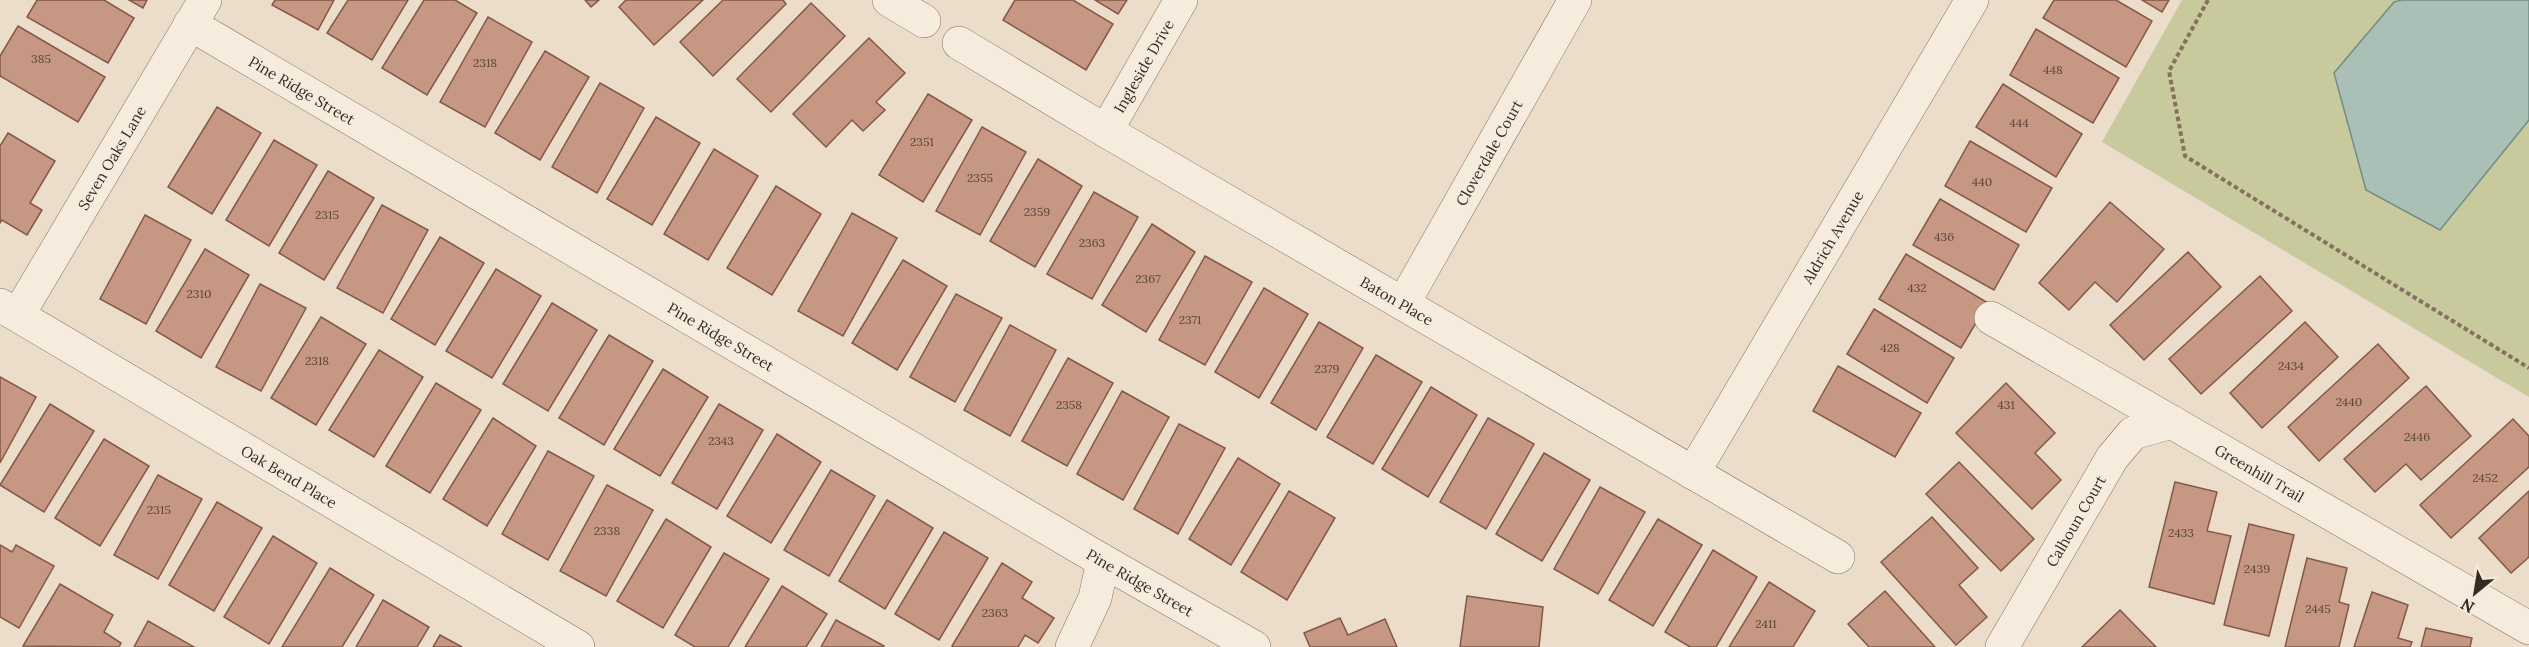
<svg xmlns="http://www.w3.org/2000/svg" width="2529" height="647" viewBox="0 0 2529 647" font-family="Lora,serif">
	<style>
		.green { fill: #c9c99e }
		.water { fill: #aac0b7; stroke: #718e84; stroke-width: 1.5 }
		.building { fill: #c69783; stroke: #845847; stroke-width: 1.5 }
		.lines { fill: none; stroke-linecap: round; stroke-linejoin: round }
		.street-casing { stroke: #877060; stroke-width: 34 }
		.path { stroke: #877060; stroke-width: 4; stroke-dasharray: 4.5 3; stroke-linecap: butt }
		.street { stroke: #f6ecdd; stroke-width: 33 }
		.labels { text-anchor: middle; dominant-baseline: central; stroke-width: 6; stroke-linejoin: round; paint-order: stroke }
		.number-label { font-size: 12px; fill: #5c453a }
		.street-label { font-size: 15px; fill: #382a22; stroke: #f3e9d9 }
	</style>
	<rect width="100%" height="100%" fill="#ebddca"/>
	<polygon class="green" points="2182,0 2529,0 2529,397 2102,142"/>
	<polygon class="water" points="2402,0 2529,0 2529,120 2440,230 2366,190 2334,73 2394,2"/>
	<g class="building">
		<polygon points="37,0 104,0 134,18 108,63 27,17"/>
		<polygon points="129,0 147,0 143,8"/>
		<polygon points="275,0 334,0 318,30 272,5"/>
		<polygon points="348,0 408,0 372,60 327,33"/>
		<polygon points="424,0 455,0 477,13 427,95 382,68"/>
		<polygon points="585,0 599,0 591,7"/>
		<polygon points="626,0 703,0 654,45 619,7"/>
		<polygon points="723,0 783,0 786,4 713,76 680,42"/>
		<polygon points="1015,0 1073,0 1113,24 1086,70 1003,20"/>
		<polygon points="1095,0 1127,0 1118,14"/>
		<polygon points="2054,0 2116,0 2152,21 2126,67 2043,18"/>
		<polygon points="2142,0 2169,0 2162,12"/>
		<polygon points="811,3 845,36 771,112 737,79"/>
		<polygon points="488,17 532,42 485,127 440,102"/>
		<polygon points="18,26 105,77 78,122 0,76 0,56"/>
		<polygon points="2036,29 2119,78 2093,123 2010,75"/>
		<polygon points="869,38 905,73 876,102 885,110 863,131 852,120 826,147 793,114"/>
		<polygon points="545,51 589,77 540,160 495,133"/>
		<polygon points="600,83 644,108 597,193 552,167"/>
		<polygon points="2003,84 2082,134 2056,177 1976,127"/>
		<polygon points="928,94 972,120 923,202 879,175"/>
		<polygon points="217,107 261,133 212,214 168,187"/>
		<polygon points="656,117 700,143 652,225 607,199"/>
		<polygon points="982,127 1026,152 980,235 936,211"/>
		<polygon points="8,133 55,161 30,203 42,210 27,235 2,220 0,223 0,146"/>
		<polygon points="274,140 317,165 269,246 226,220"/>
		<polygon points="1970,141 2052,188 2026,232 1945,186"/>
		<polygon points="714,149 758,176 708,260 664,234"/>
		<polygon points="1038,159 1082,186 1035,267 990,241"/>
		<polygon points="328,171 374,198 324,280 279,253"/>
		<polygon points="776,186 821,214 772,295 727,268"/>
		<polygon points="1094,192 1138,217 1092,299 1047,274"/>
		<polygon points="1940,199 2019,245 1994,290 1913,245"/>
		<polygon points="2110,202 2164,249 2117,302 2095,282 2069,310 2039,283"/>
		<polygon points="382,205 428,230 383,313 337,288"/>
		<polygon points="852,213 897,238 843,336 798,311"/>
		<polygon points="145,215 191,240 146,324 100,299"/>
		<polygon points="1152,224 1195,252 1146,332 1102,305"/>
		<polygon points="440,237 484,263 435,345 391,319"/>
		<polygon points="205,249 249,275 201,358 156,331"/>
		<polygon points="2188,252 2221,287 2144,360 2110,325"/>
		<polygon points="1906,254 1988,303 1961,348 1879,299"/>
		<polygon points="1205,256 1252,282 1205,365 1159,340"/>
		<polygon points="903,260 947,286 897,370 852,343"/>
		<polygon points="496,269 541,296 492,378 446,351"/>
		<polygon points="2260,276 2292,311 2201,394 2169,359"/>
		<polygon points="260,284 306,308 261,391 216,367"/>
		<polygon points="1264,288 1308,314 1259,398 1215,372"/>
		<polygon points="956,294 1002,318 955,402 910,377"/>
		<polygon points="552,303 597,330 548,411 503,384"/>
		<polygon points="1874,309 1954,358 1927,403 1847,354"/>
		<polygon points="321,317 366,344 316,425 271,398"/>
		<polygon points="1319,322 1363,348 1316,430 1271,403"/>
		<polygon points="2305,322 2338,357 2262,428 2230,393"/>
		<polygon points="1010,325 1056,350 1010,436 964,410"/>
		<polygon points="609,335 653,361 604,445 559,418"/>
		<polygon points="2378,344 2409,378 2319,461 2288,427"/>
		<polygon points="379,350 423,377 374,457 329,430"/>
		<polygon points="1376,355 1422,382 1373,464 1327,437"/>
		<polygon points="1068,358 1113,383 1067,466 1022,441"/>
		<polygon points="1838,366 1921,413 1895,457 1813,411"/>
		<polygon points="663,369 708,397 660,476 614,449"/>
		<polygon points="0,377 36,397 0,463"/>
		<polygon points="436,383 481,410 430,493 386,466"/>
		<polygon points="2006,383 2055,433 2035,453 2061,480 2032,509 1956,433"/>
		<polygon points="2426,386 2471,436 2421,480 2406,464 2375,492 2344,459"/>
		<polygon points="1431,387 1477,415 1428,497 1382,469"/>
		<polygon points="1122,391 1169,417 1123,500 1077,474"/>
		<polygon points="50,404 94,431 44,512 0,485"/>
		<polygon points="719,404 763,430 717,509 672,483"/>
		<polygon points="493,418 536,446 487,526 443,499"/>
		<polygon points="1488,418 1534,444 1486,529 1440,502"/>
		<polygon points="2513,419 2529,436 2529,467 2451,538 2420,505"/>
		<polygon points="1179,424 1225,448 1178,534 1134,509"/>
		<polygon points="777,434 821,462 771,543 727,516"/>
		<polygon points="104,439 149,466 100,546 55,518"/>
		<polygon points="548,451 594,476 548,560 502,534"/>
		<polygon points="1544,453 1590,480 1542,561 1496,534"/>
		<polygon points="1238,458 1280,484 1231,565 1189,539"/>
		<polygon points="1959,462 2034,539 2001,571 1926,494"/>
		<polygon points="831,470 875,496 829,576 784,550"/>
		<polygon points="158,475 202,499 158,579 114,555"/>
		<polygon points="2175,482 2217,492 2207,531 2231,536 2214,604 2149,587"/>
		<polygon points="607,485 653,510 606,596 560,571"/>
		<polygon points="1600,487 1645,512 1598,594 1554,569"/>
		<polygon points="1289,491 1335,518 1287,600 1241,572"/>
		<polygon points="2529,491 2529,557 2511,573 2479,538"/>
		<polygon points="887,500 933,528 885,609 839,581"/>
		<polygon points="217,502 262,528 214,611 169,585"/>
		<polygon points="1932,517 1978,568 1959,585 1987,617 1956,645 1881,562"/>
		<polygon points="666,519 711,547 663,628 617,601"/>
		<polygon points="1658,519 1702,545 1653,626 1609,600"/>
		<polygon points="2249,524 2294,535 2269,636 2224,625"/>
		<polygon points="944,532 988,558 939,640 895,614"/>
		<polygon points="273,536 317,563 269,644 224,617"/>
		<polygon points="0,545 12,552 16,545 54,566 19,628 0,617"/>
		<polygon points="1713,550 1757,577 1716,647 1690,647 1665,632"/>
		<polygon points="724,553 769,579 728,647 695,647 675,635"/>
		<polygon points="2307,558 2347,568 2339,602 2349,605 2339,647 2285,647"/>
		<polygon points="1002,563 1032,582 1022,598 1054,618 1038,643 1025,635 1018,647 953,647 952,646"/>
		<polygon points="330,568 374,595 342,647 282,647"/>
		<polygon points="1769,582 1815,611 1793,647 1729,647"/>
		<polygon points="60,584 113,615 104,632 121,643 119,647 23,646"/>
		<polygon points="782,586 827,614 806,647 745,647"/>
		<polygon points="1885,591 1935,647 1869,647 1848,624"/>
		<polygon points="2372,592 2408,605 2398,638 2412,642 2410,647 2354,647"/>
		<polygon points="1467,596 1543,607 1539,647 1460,647"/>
		<polygon points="383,600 429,627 417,647 356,647"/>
		<polygon points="2120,610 2156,647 2082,647"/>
		<polygon points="1340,618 1348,635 1385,619 1397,647 1310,647 1304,633"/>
		<polygon points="836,620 884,646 883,647 821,647"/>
		<polygon points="148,621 194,647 134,647"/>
		<polygon points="2426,628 2472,638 2470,647 2421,647"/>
		<polygon points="440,635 462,647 433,647"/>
	</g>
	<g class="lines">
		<g class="street-casing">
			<g id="street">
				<polyline points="889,0 924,21"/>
				<path id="s1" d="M190,24L1103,561L1254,647"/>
				<path id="s2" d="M959,43L1106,131L1838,557"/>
				<path id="s3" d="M1106,131L1181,0"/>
				<path id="s4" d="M1403,304L1575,0"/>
				<path id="s5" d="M0,305L578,647"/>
				<path id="s6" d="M18,315L205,0"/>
				<path id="s7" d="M1991,318L2529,628"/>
				<path id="s8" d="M1693,473L1972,0"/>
				<polyline points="1072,647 1095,598 1103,561"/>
				<path id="s9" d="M2002,647L2112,458L2133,433L2172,422"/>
			</g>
		</g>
		<polyline class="path" points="2208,0 2169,71 2185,156 2529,368"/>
		<use href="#street" class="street"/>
	</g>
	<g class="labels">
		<g class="number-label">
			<text x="41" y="58">385</text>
			<text x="485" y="62">2318</text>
			<text x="2053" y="69">448</text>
			<text x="2019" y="122">444</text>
			<text x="922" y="141">2351</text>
			<text x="980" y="177">2355</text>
			<text x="1982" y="181">440</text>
			<text x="1037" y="211">2359</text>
			<text x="327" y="214">2315</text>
			<text x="1944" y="236">436</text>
			<text x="1092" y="242">2363</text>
			<text x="1148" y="278">2367</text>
			<text x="1917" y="287">432</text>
			<text x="199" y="293">2310</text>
			<text x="1190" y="319">2371</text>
			<text x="1890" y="347">428</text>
			<text x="317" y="360">2318</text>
			<text x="2291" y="365">2434</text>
			<text x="1327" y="368">2379</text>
			<text x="2349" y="401">2440</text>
			<text x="1069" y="404">2358</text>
			<text x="2006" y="404">431</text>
			<text x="2417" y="436">2446</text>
			<text x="721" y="440">2343</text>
			<text x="2485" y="477">2452</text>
			<text x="159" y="509">2315</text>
			<text x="607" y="530">2338</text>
			<text x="2181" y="532">2433</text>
			<text x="2257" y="568">2439</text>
			<text x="2318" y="608">2445</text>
			<text x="995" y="612">2363</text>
			<text x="1766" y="623">2411</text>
		</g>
		<g class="street-label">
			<text stroke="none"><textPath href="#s3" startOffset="75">Ingleside Drive</textPath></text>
			<text stroke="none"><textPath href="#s1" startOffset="130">Pine Ridge Street</textPath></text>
			<text stroke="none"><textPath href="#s4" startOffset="174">Cloverdale Court</textPath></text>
			<text stroke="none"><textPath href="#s6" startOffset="183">Seven Oaks Lane</textPath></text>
			<text stroke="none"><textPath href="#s8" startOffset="274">Aldrich Avenue</textPath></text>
			<text stroke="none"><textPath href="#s2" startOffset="508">Baton Place</textPath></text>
			<text stroke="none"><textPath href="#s1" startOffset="616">Pine Ridge Street</textPath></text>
			<text stroke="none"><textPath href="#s7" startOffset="310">Greenhill Trail</textPath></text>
			<text stroke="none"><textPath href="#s5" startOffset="336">Oak Bend Place</textPath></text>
			<text stroke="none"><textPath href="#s9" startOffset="146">Calhoun Court</textPath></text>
			<text stroke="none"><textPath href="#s1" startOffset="1102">Pine Ridge Street</textPath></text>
		</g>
	</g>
	<g transform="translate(2475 593) rotate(210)" stroke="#f3e9d9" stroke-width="4.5" paint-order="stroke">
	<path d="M0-4.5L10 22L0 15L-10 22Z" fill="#382a22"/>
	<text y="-9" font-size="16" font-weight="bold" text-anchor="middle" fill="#382a22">N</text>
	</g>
</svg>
